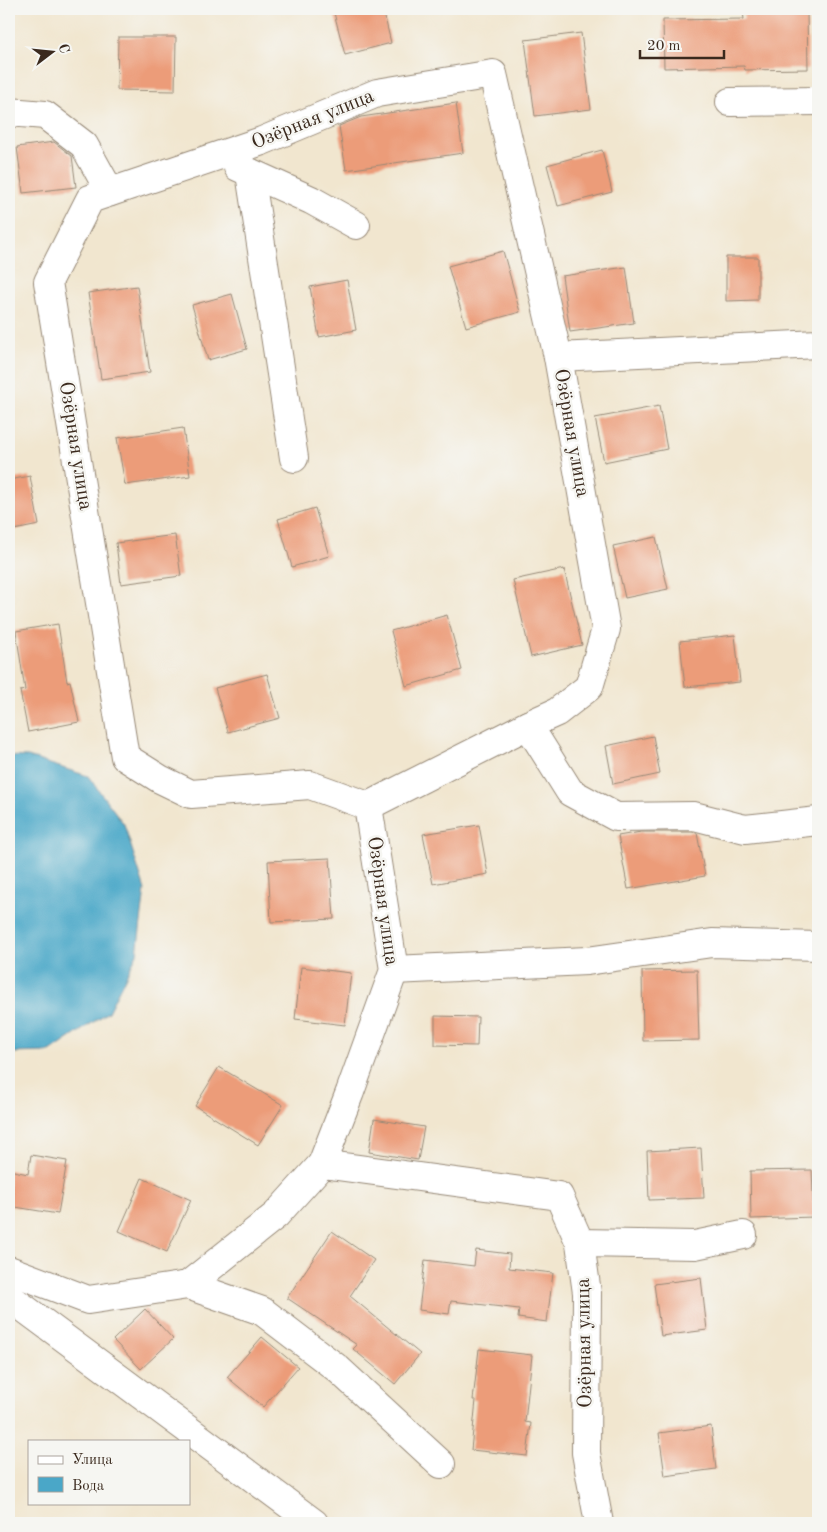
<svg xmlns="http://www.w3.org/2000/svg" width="827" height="1532" viewBox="0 0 827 1532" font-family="'Old Standard TT',serif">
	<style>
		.water { fill: #4aa7c8; stroke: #426873 }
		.building { fill: #ec9c79 }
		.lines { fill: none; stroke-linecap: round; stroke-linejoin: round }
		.minor-casing { stroke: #968876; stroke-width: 30 }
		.minor { stroke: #fff; stroke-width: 28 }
		.labels { text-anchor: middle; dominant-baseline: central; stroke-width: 5; stroke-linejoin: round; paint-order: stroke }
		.street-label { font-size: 20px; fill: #3b2a1e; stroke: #f6f6f2 }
	</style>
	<rect width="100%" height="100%" fill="#f6f6f2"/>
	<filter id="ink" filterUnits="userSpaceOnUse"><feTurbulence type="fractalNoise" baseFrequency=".02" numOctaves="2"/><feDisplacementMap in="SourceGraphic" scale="10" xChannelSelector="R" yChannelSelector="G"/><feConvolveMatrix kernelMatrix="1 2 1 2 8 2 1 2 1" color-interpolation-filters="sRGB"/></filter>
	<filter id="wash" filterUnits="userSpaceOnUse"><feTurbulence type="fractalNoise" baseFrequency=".0096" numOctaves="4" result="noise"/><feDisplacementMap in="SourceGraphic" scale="20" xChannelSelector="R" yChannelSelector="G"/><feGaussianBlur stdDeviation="1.12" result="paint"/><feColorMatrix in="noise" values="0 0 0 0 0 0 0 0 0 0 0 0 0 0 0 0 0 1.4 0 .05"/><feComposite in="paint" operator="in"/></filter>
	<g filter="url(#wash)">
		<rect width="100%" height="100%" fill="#f1e6cf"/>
		<polygon class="water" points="9,756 28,757 88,776 124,824 145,890 137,954 108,1012 50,1052 9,1053"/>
		<g id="blocks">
			<g class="building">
				<polygon points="333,9 383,9 391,43 345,55"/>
				<polygon points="807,11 808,69 745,70 744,66 664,68 663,20 744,19 743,12"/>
				<polygon points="581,33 591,109 535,116 525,40"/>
				<polygon points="118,37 176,37 175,91 117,90"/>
				<polygon points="456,103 463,153 346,170 339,126 361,117"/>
				<polygon points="54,142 72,156 76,187 23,193 17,147"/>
				<polygon points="602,150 612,192 558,206 547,165"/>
				<polygon points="503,251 520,312 466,327 448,266"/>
				<polygon points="726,257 758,257 758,300 726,301"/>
				<polygon points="626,267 634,323 570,332 562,276"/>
				<polygon points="347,280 356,330 319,337 310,287"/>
				<polygon points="137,286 150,372 101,379 88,293"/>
				<polygon points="232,294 247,349 208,360 192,305"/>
				<polygon points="659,406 667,449 604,462 595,418"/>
				<polygon points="183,428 190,476 125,485 117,438"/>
				<polygon points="30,476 39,525 9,531 9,480"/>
				<polygon points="315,508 329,556 292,567 278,519"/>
				<polygon points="175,535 181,576 121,584 116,543"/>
				<polygon points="656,537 668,589 625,598 613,546"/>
				<polygon points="564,569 582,645 531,657 513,580"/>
				<polygon points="447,615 462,670 406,686 391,631"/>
				<polygon points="58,624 67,682 70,681 79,722 28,732 20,691 25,690 16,631"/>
				<polygon points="735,635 740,682 685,687 680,641"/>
				<polygon points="267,674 280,718 228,732 215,688"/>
				<polygon points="653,736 660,774 613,784 606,746"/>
				<polygon points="479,825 488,874 433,884 423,834"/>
				<polygon points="641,832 692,832 697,833 705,876 628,889 618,836"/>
				<polygon points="330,858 334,919 271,922 268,861"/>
				<polygon points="301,967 351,973 345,1025 295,1019"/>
				<polygon points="697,970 699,1040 643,1041 642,971"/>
				<polygon points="435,1016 478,1017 477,1046 435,1045"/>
				<polygon points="219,1067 283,1105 258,1145 195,1106"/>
				<polygon points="374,1119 424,1127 418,1160 369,1152"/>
				<polygon points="701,1148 704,1198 649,1200 647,1151"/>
				<polygon points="31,1155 67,1161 58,1214 9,1206 9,1170 28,1174"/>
				<polygon points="812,1170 814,1217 751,1219 750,1171"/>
				<polygon points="142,1178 191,1200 167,1252 119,1231"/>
				<polygon points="332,1231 374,1260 350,1296 420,1354 395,1384 353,1349 357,1345 287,1298"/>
				<polygon points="476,1250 510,1254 509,1268 553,1273 547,1322 518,1318 519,1309 451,1301 449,1314 419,1310 425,1260 474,1266"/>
				<polygon points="701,1278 707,1330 661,1336 654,1284"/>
				<polygon points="145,1309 173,1339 141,1369 113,1340"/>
				<polygon points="262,1337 298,1367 263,1407 227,1377"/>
				<polygon points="479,1349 532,1355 525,1422 531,1423 527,1456 471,1450 476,1400 473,1400"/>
				<polygon points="711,1426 716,1469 665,1476 659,1433"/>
			</g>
		</g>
	</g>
	<g filter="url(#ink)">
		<use href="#blocks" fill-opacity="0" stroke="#968876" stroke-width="1"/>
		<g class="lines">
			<g class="minor-casing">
				<g id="minor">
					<polygon points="493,74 558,357 606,629 589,687 557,712 528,725 368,806 310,785 191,794 160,779 125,757 48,282 90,199 262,141 377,93"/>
					<polyline points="730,102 818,101"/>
					<polyline points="9,112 45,115 84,145 110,192"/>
					<polyline points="238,167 311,200 356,225"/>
					<polyline points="250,173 294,458"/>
					<polyline points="558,357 818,344"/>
					<polyline points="528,725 570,792 616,817 694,816 745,829 818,821"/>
					<polyline points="394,970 587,961 712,943 818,946"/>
					<polyline points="322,1164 559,1196 580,1243 587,1293 586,1453 599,1523"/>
					<polyline points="580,1243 695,1245 743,1235"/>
					<polyline points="9,1270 88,1300 188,1285 276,1215 322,1164 350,1092 394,970 368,806"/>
					<polyline points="188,1285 262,1311 338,1369 441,1464"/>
					<polyline points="9,1297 314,1523"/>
				</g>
			</g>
			<use href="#minor" class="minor"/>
		</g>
	</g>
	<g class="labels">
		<g class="street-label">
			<text transform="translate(313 120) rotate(-22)">Озёрная улица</text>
			<text transform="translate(571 433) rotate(80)">Озёрная улица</text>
			<text transform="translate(75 446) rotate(81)">Озёрная улица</text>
			<text transform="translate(382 901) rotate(82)">Озёрная улица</text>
			<text transform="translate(585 1343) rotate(-91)">Озёрная улица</text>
		</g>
	</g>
	<rect width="827" height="1532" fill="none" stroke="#f6f6f2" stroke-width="30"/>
	<rect x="28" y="1440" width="162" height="65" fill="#f6f6f2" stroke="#aba49d"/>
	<rect x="38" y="1456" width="25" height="8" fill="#ffffff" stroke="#aba49d"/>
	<text x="72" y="1464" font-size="15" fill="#3b2a1e">Улица</text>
	<rect x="38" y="1477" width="25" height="15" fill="#4aa7c8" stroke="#aba49d"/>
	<text x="72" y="1490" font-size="15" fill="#3b2a1e">Вода</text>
	<g transform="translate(52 52) rotate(74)" stroke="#f6f6f2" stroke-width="4" paint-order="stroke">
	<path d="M0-4L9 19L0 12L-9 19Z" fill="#3b2a1e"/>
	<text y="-8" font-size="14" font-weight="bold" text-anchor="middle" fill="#3b2a1e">С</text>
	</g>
	<path d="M640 50v8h84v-8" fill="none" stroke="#3b2a1e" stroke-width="2.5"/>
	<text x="647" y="50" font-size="15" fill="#3b2a1e" stroke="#f6f6f2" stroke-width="4" paint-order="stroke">20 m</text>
</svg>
